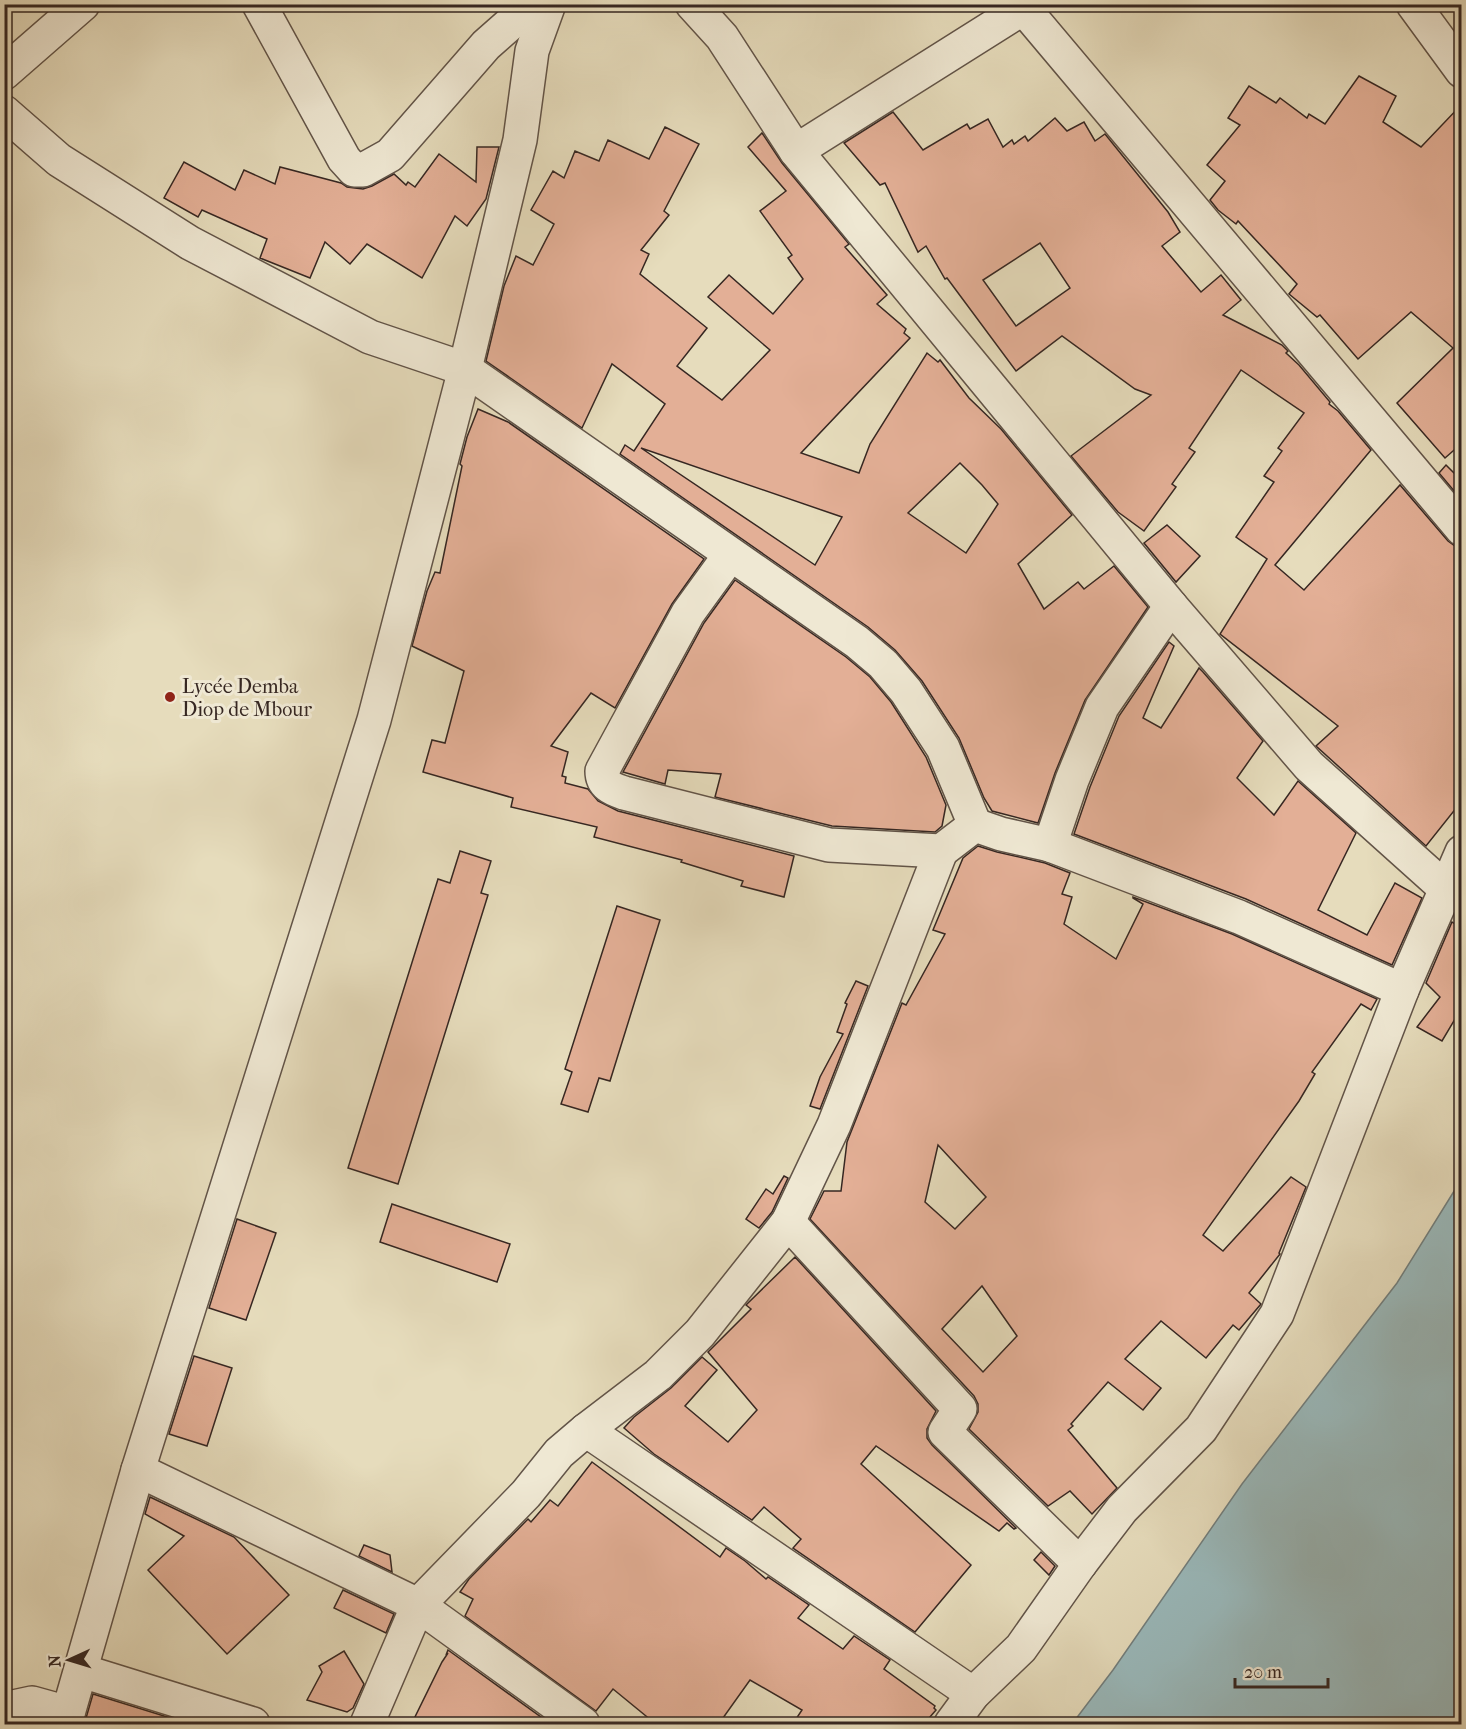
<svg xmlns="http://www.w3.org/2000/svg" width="1466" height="1729" viewBox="0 0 1466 1729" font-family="'IM FELL French Canon',serif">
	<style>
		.water { fill: #9ab9bb; stroke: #727f7e; stroke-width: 1.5 }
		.building { fill: #e3af96; stroke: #362722; stroke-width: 1.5; fill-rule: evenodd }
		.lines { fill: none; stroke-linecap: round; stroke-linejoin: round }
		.street-casing { stroke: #625448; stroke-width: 36 }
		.street { stroke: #efe8d3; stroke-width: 33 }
		.poi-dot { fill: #8f2418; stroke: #efe8d3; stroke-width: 2 }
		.labels { text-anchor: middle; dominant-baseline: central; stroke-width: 6; stroke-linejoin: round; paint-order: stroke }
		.poi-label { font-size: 20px; fill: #362722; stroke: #efe8d3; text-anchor: start }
	</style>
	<rect width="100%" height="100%" fill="#e6dcbc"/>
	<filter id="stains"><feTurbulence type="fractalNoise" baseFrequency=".00333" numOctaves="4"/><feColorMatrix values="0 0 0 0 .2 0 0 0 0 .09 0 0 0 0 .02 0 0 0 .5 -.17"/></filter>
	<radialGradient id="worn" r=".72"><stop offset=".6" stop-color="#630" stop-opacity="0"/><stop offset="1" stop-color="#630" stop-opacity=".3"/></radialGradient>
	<polygon class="water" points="1461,1180 1461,1724 1072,1724 1113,1670 1242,1484 1397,1283"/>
	<g class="building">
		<polygon points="1359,76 1396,96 1383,122 1421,147 1461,105 1461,444 1445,458 1397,403 1453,348 1411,312 1358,359 1320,315 1317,317 1289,294 1297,284 1238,221 1236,224 1218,210 1210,200 1225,181 1207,165 1240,125 1228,118 1249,86 1276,103 1280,98 1307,118 1309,114 1325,124"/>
		<path d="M893,112L923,150L967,124L970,129L988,119L1003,147L1012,140L1014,144L1025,136L1028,141L1055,118L1067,131L1084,122L1095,141L1105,134L1168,212L1180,232L1162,246L1201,292L1221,275L1241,300L1223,315L1282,345L1288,351L1286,353L1299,365L1330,402L1329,404L1338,411L1371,450L1275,565L1304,590L1400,485L1448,541L1455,546L1461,547V802L1426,846L1316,746L1338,726L1220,634L1267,559L1236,537L1274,482L1264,476L1282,451L1278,448L1304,413L1241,370L1189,448L1195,452L1172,484L1176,487L1144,531L1118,512L1071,456L1151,395L1135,389L1062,336L1016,371L947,278L945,279L926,246L918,252L885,183L880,185L844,143ZM1040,243L1070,288L1016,326L983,280Z"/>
		<path d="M665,127L699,144L664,211L669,215L641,250L649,254L640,274L707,328L677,366L722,400L770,350L708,297L729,275L773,314L803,279L788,258L792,255L760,211L786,191L748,147L762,133L782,163L849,244L845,247L887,295L877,304L906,329L904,333L910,338L801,453L859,473L870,444L927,353L938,362L940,360L969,398L1001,429L1072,515L1018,564L1044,609L1078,582L1084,589L1114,566L1148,607L1085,700L1055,773L1038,823L992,811L984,798L959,738L922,681L895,650L868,627L620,454L625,445L634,451L665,404L612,364L582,428L486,361L504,286L516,256L533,265L554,224L531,210L553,171L564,178L575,151L599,161L608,140L649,159ZM641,448L842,517L815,565ZM960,463L982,485L998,504L966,553L908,513Z"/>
		<polygon points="477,147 499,147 486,199 467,226 455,216 422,278 367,244 350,264 325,242 310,278 260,258 267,239 202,210 198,217 164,198 184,162 235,190 244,170 275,184 280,167 341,183 347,187 363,189 372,186 394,174 406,185 408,182 415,187 439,154 476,182"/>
		<polygon points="478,409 508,422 704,559 672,604 615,708 591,693 551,746 568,752 562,776 566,777 565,783 588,789 598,801 618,811 794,856 784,897 741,886 743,881 681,862 682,860 594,837 597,827 511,807 513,798 423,772 432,740 445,743 464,671 412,646 427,591 435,572 440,573 462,466 460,464 467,437"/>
		<polygon points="1446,465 1461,480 1461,496 1460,498 1439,473"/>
		<polygon points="1167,525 1200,556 1176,582 1144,543"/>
		<polygon points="735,580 846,657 870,677 891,702 926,757 946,805 942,826 935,832 832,826 715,797 721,774 668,770 665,784 623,772 704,623"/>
		<polygon points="1169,642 1174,646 1143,718 1161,728 1199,668 1203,672 1263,741 1237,778 1274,815 1298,781 1356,833 1318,910 1367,935 1395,883 1422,898 1392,965 1246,899 1074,834 1090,787 1119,716"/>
		<path d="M978,846L997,852L1045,863L1070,873L1062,894L1072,897L1064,924L1116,959L1143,904L1133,898V897L1232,934L1377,999L1371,1010L1361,1004L1312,1072L1315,1074L1299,1101L1203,1235L1223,1251L1291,1177L1306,1187L1279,1253L1280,1254L1249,1293L1261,1304L1239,1330L1233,1325L1206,1358L1161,1321L1125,1359L1161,1388L1143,1410L1108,1382L1071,1424L1073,1426L1068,1430L1117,1488L1092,1514L1070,1491L1048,1506L969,1429L978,1412V1404L974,1396L810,1219L824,1191H841L847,1142L902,1003L906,1005L945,934L933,930L963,858ZM938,1145L986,1197L955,1229L925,1202ZM982,1286L1017,1336L983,1372L942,1329Z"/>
		<polygon points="460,851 491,861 481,893 488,895 398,1184 348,1168 438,879 450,883"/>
		<polygon points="617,906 660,920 610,1081 599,1078 588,1112 561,1104 572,1072 565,1069"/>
		<polygon points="1452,922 1461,928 1461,1018 1458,1014 1442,1041 1417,1027 1440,997 1426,983"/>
		<polygon points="856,981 868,986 820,1109 810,1106 820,1077 843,1034 837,1032 847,1004 845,1003"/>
		<polygon points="784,1176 788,1178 772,1212 759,1228 746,1219 766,1189 773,1194"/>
		<polygon points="392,1204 510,1244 497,1282 380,1242"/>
		<polygon points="237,1219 276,1233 246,1320 209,1308"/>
		<polygon points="795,1257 936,1411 927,1429 927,1438 932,1445 1016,1528 1014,1529 1007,1523 999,1531 876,1446 861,1464 971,1565 915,1632 793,1548 801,1539 764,1507 752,1520 654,1454 624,1428 634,1417 671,1388 702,1357 717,1370 685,1406 728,1442 757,1410 708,1352 751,1309 746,1305 748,1303"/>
		<polygon points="194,1356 232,1368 207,1446 169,1434"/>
		<polygon points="592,1462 720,1557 726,1548 745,1561 766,1579 768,1577 809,1605 798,1618 843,1649 854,1636 890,1660 884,1669 935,1706 934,1708 936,1710 923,1725 792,1725 802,1710 750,1680 718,1725 657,1725 613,1689 596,1711 465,1616 473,1599 460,1592 469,1579 528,1519 531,1522 550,1500 558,1506"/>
		<polygon points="150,1497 234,1537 289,1595 227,1654 148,1570 184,1536 145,1514"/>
		<polygon points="364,1545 390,1555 392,1572 359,1556"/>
		<polygon points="1041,1552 1055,1566 1049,1575 1034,1560"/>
		<polygon points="343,1590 394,1614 386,1633 334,1608"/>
		<polygon points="448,1650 552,1725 411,1725 442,1662 448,1653 446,1655"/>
		<polygon points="344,1651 364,1684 353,1708 347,1712 307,1700 322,1672 319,1666"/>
		<polygon points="93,1694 177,1720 176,1725 84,1725"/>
	</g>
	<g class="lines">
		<g class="street-casing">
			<g id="street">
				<polyline points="259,4 344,159 354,170 363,170 390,155 486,45 520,15 546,8"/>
				<polyline points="692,4 722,37 796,151 1171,606 1309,766 1445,888"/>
				<polyline points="1020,4 1462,529"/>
				<polyline points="1413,4 1462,71"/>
				<polyline points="4,73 83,4"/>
				<polyline points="4,112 59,160 190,243 370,337 465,369 857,642 883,664 906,691 943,748 975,825"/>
				<polyline points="796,151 1023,8"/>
				<path d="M730,555L688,613L602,771C602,785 612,789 624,793L829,845L941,851L975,825L1001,834L1050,845L1239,917L1402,990"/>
				<polyline points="1050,845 1072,780 1102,707 1171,606"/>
				<polyline points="788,1222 960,1409 945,1432 1080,1564"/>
				<polyline points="586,1430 973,1694"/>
				<polyline points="138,1470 418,1605 583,1724"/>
				<polyline points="82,1671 253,1724"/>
				<polyline points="4,1709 32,1703 68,1713"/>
				<polyline points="65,1724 138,1470 374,720 465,369 520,140 532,51 549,4"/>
				<polyline points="367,1724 418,1605 526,1494 559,1453 586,1430 658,1375 700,1333 788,1222 834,1125 941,851"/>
				<polyline points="951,1724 973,1694 1021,1648 1080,1564 1122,1509 1201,1429 1277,1314 1402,990 1462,852"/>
			</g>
		</g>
		<use href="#street" class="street"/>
	</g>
	<circle class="poi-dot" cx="170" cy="697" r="6"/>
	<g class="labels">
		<g class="poi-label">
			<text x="182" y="686">Lycée Demba<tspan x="182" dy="23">Diop de Mbour</tspan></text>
		</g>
	</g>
	<rect width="1466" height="1729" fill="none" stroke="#e6dcbc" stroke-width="24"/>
	<rect x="6" y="6" width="1454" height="1717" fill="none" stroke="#362722" stroke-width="3"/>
	<rect x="12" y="12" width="1442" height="1705" fill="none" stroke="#362722" stroke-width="1.5"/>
	<g transform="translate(69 1660) rotate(266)" stroke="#efe8d3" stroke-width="4.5" paint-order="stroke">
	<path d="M0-4.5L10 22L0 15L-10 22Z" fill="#362722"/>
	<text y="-9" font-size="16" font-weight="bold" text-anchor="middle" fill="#362722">N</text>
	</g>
	<path d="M1235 1678v9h93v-9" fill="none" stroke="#362722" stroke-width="3"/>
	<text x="1244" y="1678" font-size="18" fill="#362722" stroke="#efe8d3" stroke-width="4.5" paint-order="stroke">20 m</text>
	<rect width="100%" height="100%" filter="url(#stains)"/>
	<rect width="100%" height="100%" fill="url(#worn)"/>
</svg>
